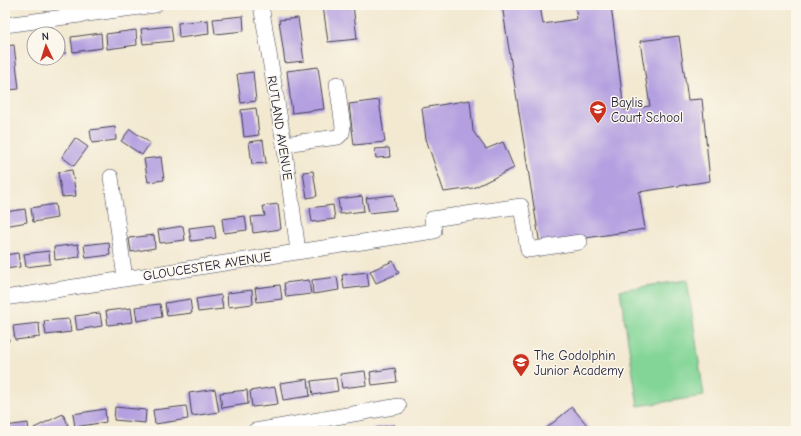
<svg xmlns="http://www.w3.org/2000/svg" width="801" height="436" viewBox="0 0 801 436" font-family="'Comic Neue',sans-serif">
	<style>
		.green { fill: #83d597; stroke: #527c69 }
		.building { fill: #b49fe0 }
		.lines { fill: none; stroke-linecap: round; stroke-linejoin: round }
		.minor-casing { stroke: #414052; stroke-width: 16 }
		.minor { stroke: #fff; stroke-width: 15 }
		.labels { text-anchor: middle; dominant-baseline: central; stroke-width: 3; stroke-linejoin: round; paint-order: stroke }
		.poi-label { font-size: 13px; fill: #22223b; stroke: #fbf7ec; text-anchor: start }
		.street-label { font-size: 13px; fill: #22223b; stroke: #fbf7ec }
	</style>
	<rect width="100%" height="100%" fill="#fbf7ec"/>
	<filter id="ink" filterUnits="userSpaceOnUse"><feTurbulence type="fractalNoise" baseFrequency=".025" numOctaves="2"/><feDisplacementMap in="SourceGraphic" scale="8" xChannelSelector="R" yChannelSelector="G"/><feConvolveMatrix kernelMatrix="1 2 1 2 8 2 1 2 1" color-interpolation-filters="sRGB"/></filter>
	<filter id="wash" filterUnits="userSpaceOnUse"><feTurbulence type="fractalNoise" baseFrequency=".012" numOctaves="4" result="noise"/><feDisplacementMap in="SourceGraphic" scale="16" xChannelSelector="R" yChannelSelector="G"/><feGaussianBlur stdDeviation="0.9" result="paint"/><feColorMatrix in="noise" values="0 0 0 0 0 0 0 0 0 0 0 0 0 0 0 0 0 1.4 0 .05"/><feComposite in="paint" operator="in"/></filter>
	<g filter="url(#wash)">
		<rect width="100%" height="100%" fill="#f3e9d1"/>
		<polygon class="green" points="687,280 704,396 638,406 620,290"/>
		<g id="blocks">
			<g class="building">
				<polygon points="327,5 353,5 357,39 328,42 323,6"/>
				<polygon points="502,5 540,5 543,24 577,19 575,5 611,5 624,110 650,106 640,41 679,36 688,100 702,99 710,181 639,192 645,229 540,245"/>
				<polygon points="243,16 244,31 215,34 213,19"/>
				<polygon points="298,18 304,61 285,63 279,20"/>
				<polygon points="208,20 209,34 179,38 178,23"/>
				<polygon points="171,26 173,41 143,44 141,29"/>
				<polygon points="136,30 137,45 107,49 106,34"/>
				<polygon points="101,33 102,48 73,52 71,37"/>
				<polygon points="64,38 66,53 58,54 58,39"/>
				<polygon points="14,45 19,89 5,90 5,46"/>
				<polygon points="318,67 324,109 292,113 287,71"/>
				<polygon points="253,72 256,101 241,103 237,74"/>
				<polygon points="379,100 385,142 354,145 349,104"/>
				<polygon points="470,100 473,131 486,149 503,142 514,168 473,188 444,192 426,139 422,108"/>
				<polygon points="256,108 259,135 244,137 241,110"/>
				<polygon points="115,127 116,140 92,143 90,130"/>
				<polygon points="130,129 150,143 142,155 121,141"/>
				<polygon points="75,138 88,147 74,166 62,157"/>
				<polygon points="263,140 266,163 252,164 249,142"/>
				<polygon points="389,148 390,157 376,158 375,149"/>
				<polygon points="161,157 164,180 148,182 144,159"/>
				<polygon points="72,170 76,196 62,197 58,172"/>
				<polygon points="313,171 317,196 307,198 303,172"/>
				<polygon points="394,195 396,210 369,213 366,198"/>
				<polygon points="362,196 364,211 340,214 338,199"/>
				<polygon points="55,204 57,218 33,222 31,208"/>
				<polygon points="278,204 281,229 253,233 251,217 265,216 263,206"/>
				<polygon points="333,205 335,219 312,222 310,208"/>
				<polygon points="25,209 27,222 5,226 5,212"/>
				<polygon points="245,216 247,230 224,233 222,219"/>
				<polygon points="214,225 216,238 191,241 189,228"/>
				<polygon points="183,226 185,240 160,243 158,230"/>
				<polygon points="154,235 155,248 131,252 129,238"/>
				<polygon points="109,242 110,255 86,258 84,245"/>
				<polygon points="78,244 80,257 55,260 54,247"/>
				<polygon points="49,251 50,264 26,267 24,254"/>
				<polygon points="18,253 20,267 5,269 5,255"/>
				<polygon points="393,261 399,273 376,283 370,271"/>
				<polygon points="367,272 369,286 344,289 342,275"/>
				<polygon points="337,277 339,290 313,294 312,280"/>
				<polygon points="309,280 311,294 286,297 284,283"/>
				<polygon points="280,285 282,299 257,302 255,288"/>
				<polygon points="252,290 253,304 228,307 227,293"/>
				<polygon points="221,295 223,309 198,312 196,299"/>
				<polygon points="190,299 192,313 167,316 165,303"/>
				<polygon points="160,304 162,317 137,321 135,307"/>
				<polygon points="131,308 133,322 108,325 106,311"/>
				<polygon points="100,313 102,326 77,330 75,316"/>
				<polygon points="69,319 71,332 46,335 44,321"/>
				<polygon points="39,323 40,337 15,340 13,326"/>
				<polygon points="5,327 7,327 9,341 5,341"/>
				<polygon points="395,368 397,382 372,385 370,372"/>
				<polygon points="365,371 367,385 342,388 340,374"/>
				<polygon points="336,378 338,391 313,395 311,381"/>
				<polygon points="308,379 310,396 283,400 280,383"/>
				<polygon points="275,387 278,404 252,407 250,391"/>
				<polygon points="215,389 219,412 192,416 189,393"/>
				<polygon points="247,390 248,404 222,408 220,393"/>
				<polygon points="186,406 188,419 155,424 153,410"/>
				<polygon points="115,407 146,410 145,423 114,420"/>
				<polygon points="572,407 592,431 543,431"/>
				<polygon points="105,409 106,422 75,427 73,414"/>
				<polygon points="63,414 69,427 61,431 35,431 34,428"/>
				<polygon points="28,423 29,431 5,431 5,426"/>
				<polygon points="394,425 395,431 372,431 372,429"/>
			</g>
		</g>
	</g>
	<g filter="url(#ink)">
		<use href="#blocks" fill-opacity="0" stroke="#414052" stroke-width="1"/>
		<g class="lines">
			<g class="minor-casing">
				<g id="minor">
					<polyline points="261,5 284,144 298,251"/>
					<polyline points="5,25 155,5"/>
					<polyline points="284,144 338,137 342,133 343,127 337,84"/>
					<polyline points="111,177 125,278"/>
					<polyline points="5,298 212,265 434,231 432,219 521,206 528,250 580,242"/>
					<polyline points="255,431 399,406"/>
				</g>
			</g>
			<use href="#minor" class="minor"/>
		</g>
	</g>
	<defs>
		<g id="school-pin" transform="scale(0.9)"><path d="M0 17L-7.5 6A9.5 9.5 0 1 1 7.5 6Z" fill="#c8321e" stroke="#fbf7ec"/><path d="M0-5L7-2L0 1L-7-2ZM-4 1L0 2.5L4 1V4Q0 6-4 4Z" fill="#fff"/></g>
	</defs>
	<g fill-rule="evenodd">
		<use href="#school-pin" x="598" y="109"/>
		<use href="#school-pin" x="521" y="362"/>
	</g>
	<g class="labels">
		<g class="poi-label">
			<text x="611" y="102">Baylis<tspan x="611" dy="15">Court School</tspan></text>
			<text x="534" y="355">The Godolphin<tspan x="534" dy="15">Junior Academy</tspan></text>
		</g>
		<g class="street-label">
			<text transform="translate(280 128) rotate(81)">RUTLAND AVENUE</text>
			<text transform="translate(207 266) rotate(-9)">GLOUCESTER AVENUE</text>
		</g>
	</g>
	<rect width="801" height="436" fill="none" stroke="#fbf7ec" stroke-width="20"/>
	<g transform="translate(46 46) rotate(356)"><circle r="19" fill="#fbf7ec" stroke="#a4a2a5"/>
	<path d="M0-3L7 15L0 10L-7 15Z" fill="#c8321e"/>
	<text y="-6" font-size="11" font-weight="bold" text-anchor="middle" fill="#22223b">N</text>
	</g>
</svg>
